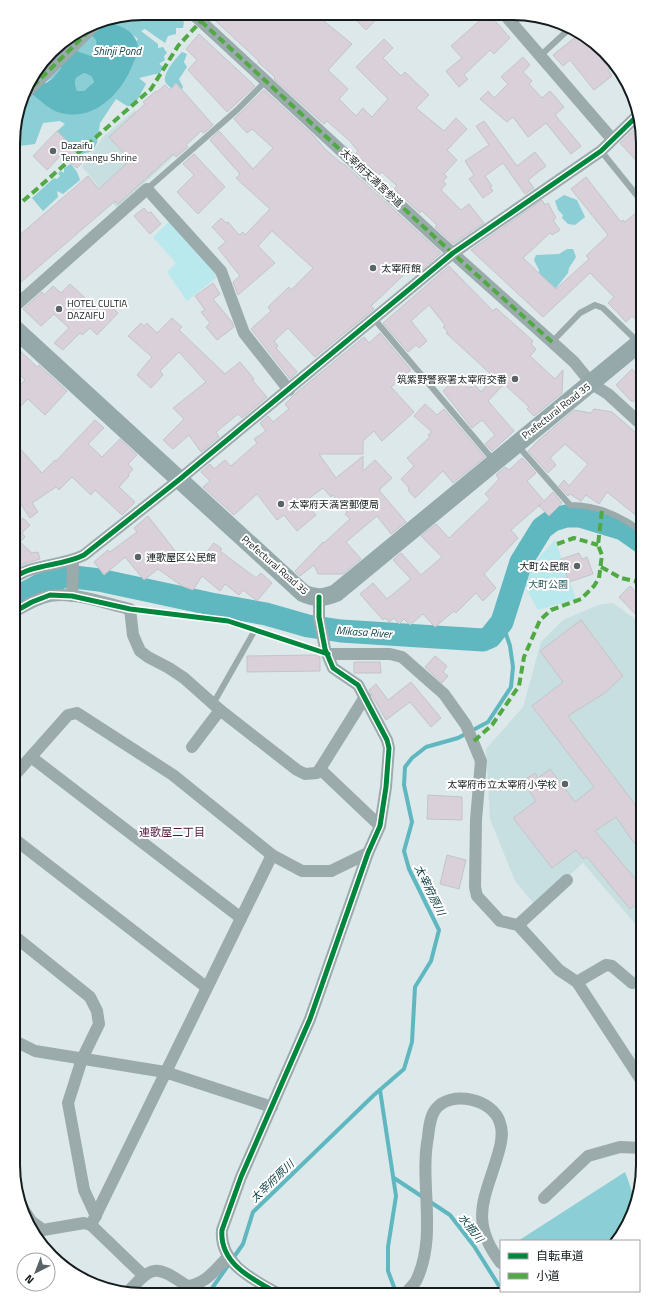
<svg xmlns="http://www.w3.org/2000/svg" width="656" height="1308" viewBox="0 0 656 1308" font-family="'Titillium Web','Noto Sans JP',sans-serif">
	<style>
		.built { fill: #c8dfe1 }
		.green { fill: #b9e8ed }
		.forest { fill: #8bced5 }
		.water { fill: #5fb7bf; fill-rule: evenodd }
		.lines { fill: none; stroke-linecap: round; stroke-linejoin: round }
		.stream { stroke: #5fb7bf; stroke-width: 4 }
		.river { stroke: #5fb7bf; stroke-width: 23 }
		.building { fill: #d9d0da; stroke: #c3c5c7 }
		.lane { stroke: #9baaab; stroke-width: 6 }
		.street { stroke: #9baaab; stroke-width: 12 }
		.primary { stroke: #95a8aa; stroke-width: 18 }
		.quiet { stroke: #51a943; stroke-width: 4; stroke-dasharray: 8 4; stroke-linecap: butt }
		.cycleway-casing { stroke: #fff; stroke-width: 8 }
		.cycleway { stroke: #00873e; stroke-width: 5 }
		.poi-dot { fill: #5a6365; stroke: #fff; stroke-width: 1.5 }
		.labels { text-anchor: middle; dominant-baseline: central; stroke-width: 4; stroke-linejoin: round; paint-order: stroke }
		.poi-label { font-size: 10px; fill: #141c1d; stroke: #fff; text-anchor: start }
		.street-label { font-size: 10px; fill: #141c1d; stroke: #fff }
		.park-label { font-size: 10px; fill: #2b5b60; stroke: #fff }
		.water-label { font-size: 11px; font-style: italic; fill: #104348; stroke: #fff }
		.neighbourhood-label { font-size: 11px; fill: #52163d; stroke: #fff }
		.rim { fill: none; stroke: #141c1d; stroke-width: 2 }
	</style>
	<rect width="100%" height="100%" fill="#dce8ea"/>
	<g class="built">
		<polygon points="135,110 176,154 117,208 82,167 104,136"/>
		<polygon points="613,603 643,625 643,933 583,863 536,906 515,881 490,819 486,749 523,707 541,642 563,620 598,605"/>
		<polygon points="643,1050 643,1075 638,1069 633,1054"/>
	</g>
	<g class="green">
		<polygon points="170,221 218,276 187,301 167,272 176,263 153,237"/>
		<polygon points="555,540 576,599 538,610 524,585 532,565"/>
	</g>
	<g class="forest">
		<path d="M143,13H174L184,22L183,28H176V34L168,36L165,43L145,29L141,31L158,44V48L163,47L167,53L164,56L165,60L159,64L164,67L160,73L139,78L146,84L134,106H127L116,99L100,123L97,143L93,151L79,155L66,154L56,132L65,124L60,121L43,123L35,144L20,146L17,150L16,162L14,161C14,135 11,113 31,93C49,109 55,110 79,110L138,39L131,33L121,36L102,63L79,52L53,61L61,68L53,78L45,82L36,73L57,45L94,23Z"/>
		<path d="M182,52L187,54L184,62L187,67L179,79L183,87L179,94C175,91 169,87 166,83C161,75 176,58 182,52Z"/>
		<polygon points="84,73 91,76 94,82 84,91 77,91 75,84 76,78"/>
		<polygon points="71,164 77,172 80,180 63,194 57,191 58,197 43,211 32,198 54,178 57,179 60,176 58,173 61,171 64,173 64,168"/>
		<polygon points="564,195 577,200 585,217 575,225 568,224 562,218 563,215 558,210 555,201"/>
		<polygon points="567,249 573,249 576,257 569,268 568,273 556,288 539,287 539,270 534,260 536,255 559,254"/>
		<path d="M625,1172C639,1209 637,1207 618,1241H518Z"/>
	</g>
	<path class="water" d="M107,20C118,27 133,28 137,43C140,51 135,59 132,66C122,92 96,119 66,114C49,112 39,98 25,89L36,74L46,83L53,78L61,68L49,56L57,45L64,41L79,52L91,56L97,51L96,40L85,28L94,23ZM84,73L91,76L94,82L84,91H77L75,84L76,78Z"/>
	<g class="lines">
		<g class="stream">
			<polyline points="380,1090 396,1196 388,1247 388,1271 397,1295"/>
			<polyline points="394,1178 450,1215 474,1246 501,1289"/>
			<polyline points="502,1291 505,1295"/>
			<polyline points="208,1294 243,1244 253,1212 374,1095 404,1069 412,1042 415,987 431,961 439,930 409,869 404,851 412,822 404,785 405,767 412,758 426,747 458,738 488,722 511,687 513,667 510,646 502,622"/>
		</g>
		<polyline class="river" points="14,599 40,585 66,576 99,580 211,604 266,614 308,626 341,631 483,640 490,637 502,622 521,562 542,528 553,520 566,516 580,516 623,529 643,543"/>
	</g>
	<g class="building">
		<polygon points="207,13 332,14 324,21 352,44 328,70 348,89 339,99 356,116 363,108 372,117 388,99 356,67 384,39 393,48 383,58 401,76 405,72 429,95 416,108 444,131 456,118 467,129 447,150 457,160 444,174 447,177 443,181 446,184 441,190 461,210 469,204 484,223 453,244 435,227 437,225 422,211 420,213 394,189 397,186 382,172 379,175 355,154 358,151 350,141 327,121 324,124 274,79 275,77 258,62 259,61"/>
		<polygon points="350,14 370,14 376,20 366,30"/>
		<polygon points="486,15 490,15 510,38 494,54 490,50 464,75 468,79 459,87 446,71 462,58 451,46"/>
		<polygon points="199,34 255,86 227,112 188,70 197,60 186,49"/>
		<polygon points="578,35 599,45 613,66 608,70 612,76 594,90 570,60 563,66 553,55"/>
		<polygon points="523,57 530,65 523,72 532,81 529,84 542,98 550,91 564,107 555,115 581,146 571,154 546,123 528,137 513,117 507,122 480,99 488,91 494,98 508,84 501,77"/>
		<polygon points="176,83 213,125 204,133 201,131 186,145 188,147 176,157 173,154 118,204 115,201 14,288 14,240 88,176 99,189 130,160 109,137 145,104 143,102 156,91 157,92 165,85 170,90"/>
		<polygon points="264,90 313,135 325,149 341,163 345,165 441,253 418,273 412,267 371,306 374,309 315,357 288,328 274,341 278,346 276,348 297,372 290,379 251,329 271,311 268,307 289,287 291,290 313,268 272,231 258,246 275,263 238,295 233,282 240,276 218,248 226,242 212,227 221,218 226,223 228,222 239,235 243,232 245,235 270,209 236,178 240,174 210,140 219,131 253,169 273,148 252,129 247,133 234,119"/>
		<polygon points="484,121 517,166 535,152 546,166 528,180 534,188 525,194 503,163 485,176 492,186 490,187 493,191 483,198 469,179 474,175 465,161 489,145 476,126"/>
		<polygon points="640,124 643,143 643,168 620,143"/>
		<polygon points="57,131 71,145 69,147 85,160 77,168 61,155 47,170 33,156"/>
		<polygon points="194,154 225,187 198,214 177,192 194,175 183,164"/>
		<polygon points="586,177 621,222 623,220 625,222 643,207 643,327 632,316 626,322 618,313 608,303 614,297 590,273 543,317 471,250 542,200 545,205 548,203 556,218 553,220 560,230 552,235 550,233 523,258 556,289 589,259 586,256 608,235 571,189"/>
		<polygon points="144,208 148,213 151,212 161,224 150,234 134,216"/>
		<polygon points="449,266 493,311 496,308 533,341 531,344 536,349 530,356 555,379 563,370 562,393 534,416 527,409 529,407 504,384 488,401 514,431 492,451 485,444 495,435 482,420 472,428 443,391 458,376 469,388 474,384 481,392 494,377 446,333 448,332 443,327 445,325 429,305 411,321 427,341 419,348 416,345 408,352 383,323"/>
		<polygon points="213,283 220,294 213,299 232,322 234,327 217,340 206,327 210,323 201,312 205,310 195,296"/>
		<polygon points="70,284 101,313 109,305 118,313 97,335 90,328 82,335 80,333 63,350 54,343 69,328 54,314 41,326 23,309 42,292 44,295 53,286 61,293"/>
		<polygon points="172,318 182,327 179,330 225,374 240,362 254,379 252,380 267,397 242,418 238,414 216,432 219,437 201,452 189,435 173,449 163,440 184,419 173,408 206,382 179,352 160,371 163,375 151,388 137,375 152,357 128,336 141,323 144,326 147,323 157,333"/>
		<polygon points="380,333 411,370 391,387 414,412 382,441 374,431 363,441 363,454 319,454 336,478 363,456 363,471 375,460 392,478 379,490 406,522 391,534 377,516 346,542 361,559 343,574 318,574 314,565 300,576 295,571 323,542 324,543 350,519 345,514 347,512 333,495 331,497 323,488 304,502 316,515 297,531 284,515 277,520 257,494 234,515 203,487 210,481 201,472 210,464 214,469 225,460 231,466 257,443 254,439 266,431 260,423 268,416 273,422 289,409 285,404 296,393 364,337 369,343"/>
		<polygon points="14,345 37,367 39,365 67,391 45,415 28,399 19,408 14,403 14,392 25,380 14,369"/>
		<polygon points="632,369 643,380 643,394 635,401 631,401 616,385"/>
		<polygon points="425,404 437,415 444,409 485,457 453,483 443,471 415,498 408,490 409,488 401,479 414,466 407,458 430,437 428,435 432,432 414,416"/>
		<polygon points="594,409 612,412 643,439 643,521 607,492 599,504 586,495 581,501 570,494 568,496 559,486 564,480 569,486 588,464 565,444 550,458 556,465 548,473 528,451 540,439 574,410 591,413"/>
		<polygon points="95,420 104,428 88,444 102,457 120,439 137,455 128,464 133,469 128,475 129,476 119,487 135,502 122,515 95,490 91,495 72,477 59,490 56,487 32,503 38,512 30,518 14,494 14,442 42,473 55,460 56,461"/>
		<polygon points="522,458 536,473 527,481 544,501 553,492 562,503 549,516 539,506 542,503 511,530 518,538 484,574 496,588 483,601 476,593 456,613 454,611 435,627 423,614 410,625 404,619 399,624 394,618 389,622 385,618 383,620 360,594 373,583 387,599 411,579 393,560 401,553 421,575 442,557 421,536 436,524 449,538 490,499 485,494 499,479 496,475 505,467 509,470"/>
		<polygon points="148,516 183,561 188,553 200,560 214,543 222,549 220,551 256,578 261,573 272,583 257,601 243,590 239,595 225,584 220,591 202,576 193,590 182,586 158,569 144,580 125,557 104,575 94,562 108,550 110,552 137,532 134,528"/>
		<polygon points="23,518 30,525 22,533 25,537 20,542 32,553 38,552 40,559 21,565 14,558 14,526"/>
		<polygon points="579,553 582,559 587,557 593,574 569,582 561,559"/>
		<polygon points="630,586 643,599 643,622 619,597"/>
		<polygon points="581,620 623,676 605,693 568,716 643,815 643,837 634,843 616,817 595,831 643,888 643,898 630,909 587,857 583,859 576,850 552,868 513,818 536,801 527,788 530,786 526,779 535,773 538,778 550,769 575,802 594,787 532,706 563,682 540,651"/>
		<polygon points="316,655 320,657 320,671 247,672 247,656"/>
		<polygon points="435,656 447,666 443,672 448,676 442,683 425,667"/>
		<polygon points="354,662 380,662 381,673 354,673"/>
		<polygon points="411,682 441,718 431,727 410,702 386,720 369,690 376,684 388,700"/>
		<polygon points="428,795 462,797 462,820 427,819"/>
		<polygon points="447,855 466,860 459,889 440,884"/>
	</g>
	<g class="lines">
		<g class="lane">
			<polyline points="540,56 568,30"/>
			<polyline points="601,151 643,203"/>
			<polyline points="147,189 237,110 266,81"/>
			<polyline points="375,320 494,461"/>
			<polyline points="552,342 580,313 595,305 603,308 638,342"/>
			<path d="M518,446L570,505C597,505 622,516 643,533"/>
			<polyline points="130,609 228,621 326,654"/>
			<polyline points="213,704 255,630"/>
		</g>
		<g class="street">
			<polyline points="192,13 439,241 552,342 574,362 592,384 608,394 643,426"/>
			<polyline points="505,15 612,139"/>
			<polyline points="27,92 98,22"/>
			<polyline points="14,307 147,189 221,271 244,333 289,390"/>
			<path d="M14,578C31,564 63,566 84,555L180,479L453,253L601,151L638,115"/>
			<polyline points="72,596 73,561"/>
			<path d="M14,612C25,606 37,598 50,596C73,591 107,604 130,609L133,635L140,651L148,657L169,668L184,678L220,710L297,770L305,774L317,773L320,769L365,697"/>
			<polyline points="328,654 390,654 402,657 444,694 466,725 481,761 476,820 475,887 477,896 500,921 518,925 559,970 577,982 643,1083"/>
			<polyline points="192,747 220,710"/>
			<polyline points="31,757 241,918"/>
			<polyline points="320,769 380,826"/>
			<polyline points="13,777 68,715 77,713 173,775 272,855 302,871 331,871 368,853"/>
			<polyline points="13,838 206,987"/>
			<polyline points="518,925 567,880"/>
			<polyline points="13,935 90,997 97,1011 99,1024 82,1059 68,1103 84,1190 96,1216"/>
			<polyline points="577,982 606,965 612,966 632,983"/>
			<polyline points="13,1040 35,1051 165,1072 272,1107"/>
			<polyline points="544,1198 588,1156 620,1147 643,1148"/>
			<polyline points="20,1204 31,1221 43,1230 84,1223 91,1225"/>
			<polyline points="143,1275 91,1225 272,855"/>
			<polyline points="522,1291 522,1293"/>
			<path d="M126,1294C153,1265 155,1264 187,1286C206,1284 215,1270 228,1257"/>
			<path d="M279,1294C254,1280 219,1264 222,1230L241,1177L310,1019L368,853L380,826L386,787L389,748L387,740L358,685L333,668L325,649L319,617V597"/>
			<path d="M404,1295C408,1290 413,1286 416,1281C438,1236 419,1183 428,1137C429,1128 430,1117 435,1110C450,1089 494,1099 500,1123C503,1131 502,1138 500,1147C488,1194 466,1218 501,1263"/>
		</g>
		<path class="primary" d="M14,328L303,593C315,599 324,598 336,593L643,340"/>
		<g class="quiet">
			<polyline points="192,13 439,241 552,342"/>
			<polyline points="24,95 98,22"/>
			<polyline points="14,209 151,89 178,46 201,21"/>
			<polyline points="557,544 574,538 598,545"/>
			<polyline points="601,567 621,578 635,581 643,589"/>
			<polyline points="474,741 492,725 519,686 524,657 540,620 551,610 581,599 594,586 599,578 602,555 598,545 602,510"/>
		</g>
		<g class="cycleway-casing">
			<g id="cycleway">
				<path d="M14,578C31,564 63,566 84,555L180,479L453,253L601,151L638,115"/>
				<polyline points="14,612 32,602 50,595 72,596 130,609 228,621 328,654"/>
				<path d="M279,1294C254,1280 219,1264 222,1230L241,1177L310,1019L368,853L380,826L386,787L389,748L387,740L358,685L333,668L325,649L319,617V597"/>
			</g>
		</g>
		<use href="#cycleway" class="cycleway"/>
	</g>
	<g class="poi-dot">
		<circle cx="53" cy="151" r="4"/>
		<circle cx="373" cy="268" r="4"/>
		<circle cx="59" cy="309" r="4"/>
		<circle cx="515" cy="379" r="4"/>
		<circle cx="281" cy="504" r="4"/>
		<circle cx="138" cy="557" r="4"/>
		<circle cx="577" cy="566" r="4"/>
		<circle cx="565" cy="784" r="4"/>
	</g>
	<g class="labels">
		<g class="poi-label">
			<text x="61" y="145">Dazaifu<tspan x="61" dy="12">Temmangu Shrine</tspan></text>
			<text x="381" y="268">太宰府館</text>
			<text x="67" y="303">HOTEL CULTIA<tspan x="67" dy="12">DAZAIFU</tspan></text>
			<text x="507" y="379" text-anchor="end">筑紫野警察署太宰府交番</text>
			<text x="289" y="504">太宰府天満宮郵便局</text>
			<text x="146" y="557">連歌屋区公民館</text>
			<text x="569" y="566" text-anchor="end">大町公民館</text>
			<text x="557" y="784" text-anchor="end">太宰府市立太宰府小学校</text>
		</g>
		<g class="street-label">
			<text transform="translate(372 178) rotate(43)">太宰府天満宮参道</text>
			<text transform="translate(556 411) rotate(-38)">Prefectural Road 35</text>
			<text transform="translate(275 565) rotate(41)">Prefectural Road 35</text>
		</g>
		<g class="park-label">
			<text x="548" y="584">大町公園</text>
		</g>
		<g class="water-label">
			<text x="117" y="51">Shinji Pond</text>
			<text transform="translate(364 632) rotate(4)">Mikasa River</text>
			<text transform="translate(430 890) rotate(64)">太宰府原川</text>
			<text transform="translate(272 1181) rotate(-44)">太宰府原川</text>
			<text transform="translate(471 1228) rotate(52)">水瓶川</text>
		</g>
		<g class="neighbourhood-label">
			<text x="172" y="832">連歌屋二丁目</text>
		</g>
	</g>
	<path d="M0 0H656V1308H0ZM143 20H513A123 123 0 0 1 636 143V1165A123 123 0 0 1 513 1288H143A123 123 0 0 1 20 1165V143A123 123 0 0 1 143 20Z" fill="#fff" fill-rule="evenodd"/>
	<path class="rim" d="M143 20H513A123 123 0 0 1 636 143V1165A123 123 0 0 1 513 1288H143A123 123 0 0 1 20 1165V143A123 123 0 0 1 143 20Z"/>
	<rect x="500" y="1240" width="140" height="52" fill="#ffffff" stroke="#a1a4a5"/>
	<rect x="508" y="1253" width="20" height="6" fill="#00873e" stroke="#a1a4a5"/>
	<text x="536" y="1260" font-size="12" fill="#141c1d">自転車道</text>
	<rect x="508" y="1273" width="20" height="6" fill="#51a943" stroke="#a1a4a5"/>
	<text x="536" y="1280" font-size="12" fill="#141c1d">小道</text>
	<g transform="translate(36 1272) rotate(222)"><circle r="19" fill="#ffffff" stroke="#a1a4a5"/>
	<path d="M0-3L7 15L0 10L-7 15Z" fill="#5a6365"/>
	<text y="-6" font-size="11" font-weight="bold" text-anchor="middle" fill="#141c1d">N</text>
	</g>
</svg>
